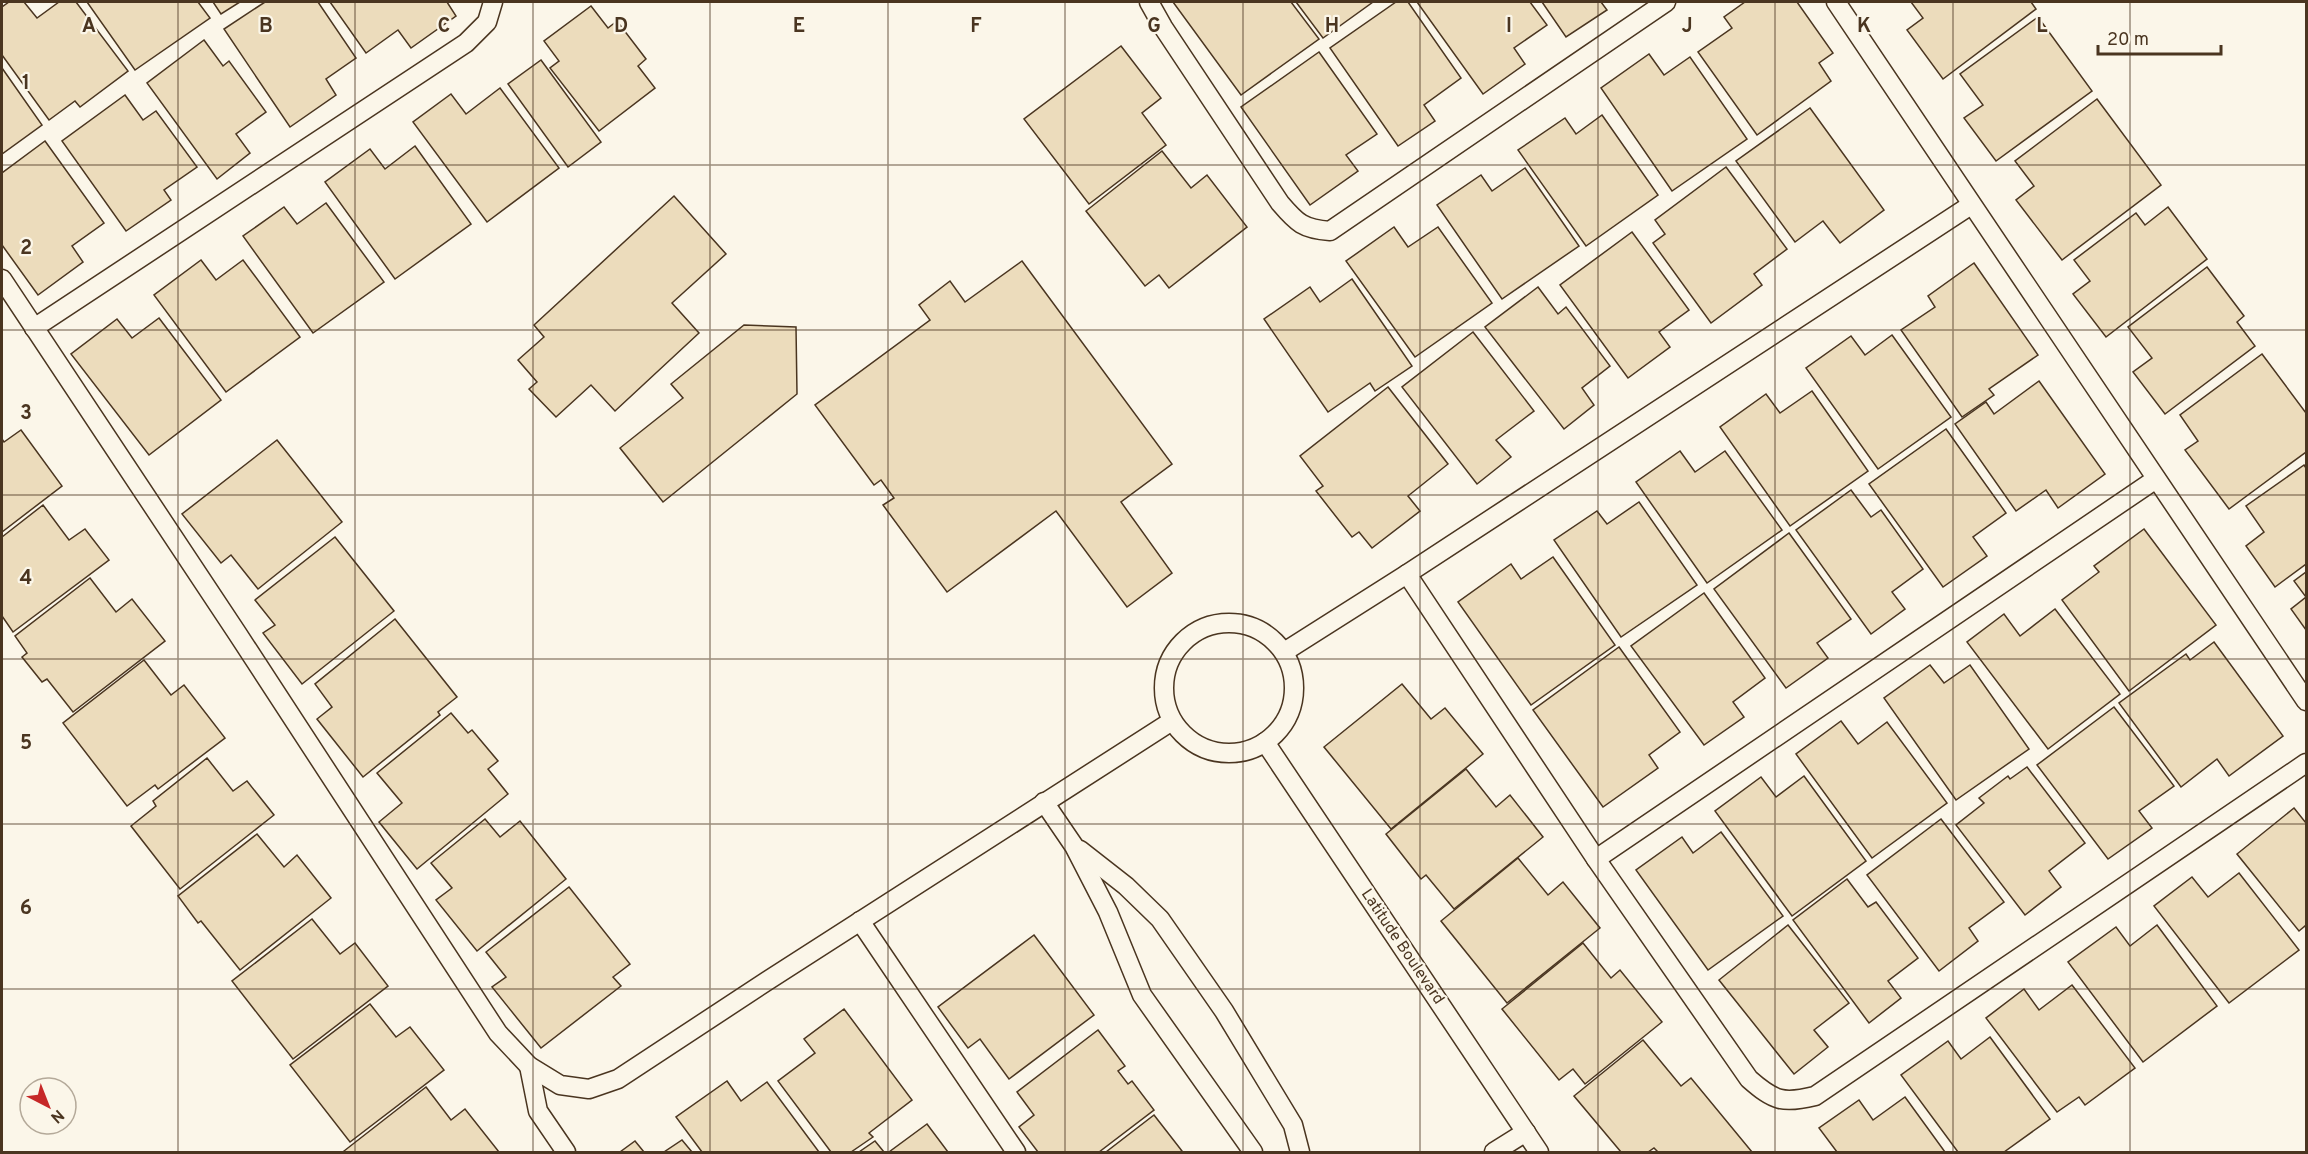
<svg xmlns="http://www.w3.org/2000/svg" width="2308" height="1154" viewBox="0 0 2308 1154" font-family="Overpass,sans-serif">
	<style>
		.building { fill: #ecdcbc; stroke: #4a3520; stroke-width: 1.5 }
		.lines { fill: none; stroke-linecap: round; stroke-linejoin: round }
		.lane-casing { stroke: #4a3520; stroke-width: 21 }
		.lane { stroke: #fbf6e9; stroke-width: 18 }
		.grid { fill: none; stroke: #4a3520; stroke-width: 1.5; stroke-opacity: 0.55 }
		.labels { text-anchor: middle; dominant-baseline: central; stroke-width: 4.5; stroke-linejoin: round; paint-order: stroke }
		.street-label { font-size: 16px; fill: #4a3520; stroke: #fbf6e9 }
		.grid-label { font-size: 20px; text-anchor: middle; font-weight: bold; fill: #4a3520; stroke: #fbf6e9; stroke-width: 4.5; stroke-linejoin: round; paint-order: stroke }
	</style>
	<rect width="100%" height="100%" fill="#fbf6e9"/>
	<g class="building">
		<polygon points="9,2 24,2 37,18 59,2 76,2 128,71 80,107 75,101 49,120 2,55 2,7"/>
		<polygon points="87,2 198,2 210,18 135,70"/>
		<polygon points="213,2 240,2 221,14"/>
		<polygon points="265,2 318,2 356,58 326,79 336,95 290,127 224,29"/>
		<polygon points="330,2 447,2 456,16 411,48 398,30 366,53"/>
		<polygon points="1173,2 1291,2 1319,39 1241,95"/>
		<polygon points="1296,2 1373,2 1323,38"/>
		<polygon points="1396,2 1408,2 1461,78 1424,105 1435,121 1398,146 1330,48"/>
		<polygon points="1417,2 1530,2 1547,25 1514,48 1525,64 1483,94"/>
		<polygon points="1542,2 1601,2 1607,10 1566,37"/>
		<polygon points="1745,2 1797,2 1833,53 1819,63 1831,81 1757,135 1698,52 1732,28 1724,17"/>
		<polygon points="1911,2 2031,2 2036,9 1943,79 1907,30 1923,18"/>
		<polygon points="591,6 608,28 617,21 646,59 638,66 655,88 599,131 550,68 559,61 544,41"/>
		<polygon points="2038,17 2092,91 1996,161 1964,118 1983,105 1960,74"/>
		<polygon points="204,40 223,66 229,61 266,112 236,134 250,153 217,179 147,83"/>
		<polygon points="1121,46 1161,98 1142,113 1166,145 1089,204 1024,119"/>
		<polygon points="1319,52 1377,134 1346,155 1358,171 1310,205 1241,107"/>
		<polygon points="1649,54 1664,75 1690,57 1747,139 1672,191 1601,88"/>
		<polygon points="541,60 601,142 568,167 508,84"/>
		<polygon points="2,68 42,125 2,154"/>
		<polygon points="500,88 559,168 487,222 413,122 451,94 466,114"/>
		<polygon points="125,95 143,120 156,111 197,167 164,190 171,200 126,231 62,141"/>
		<polygon points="2097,99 2161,185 2062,260 2016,200 2034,186 2015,161"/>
		<polygon points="1810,108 1884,210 1840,243 1823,221 1795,242 1736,161"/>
		<polygon points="1602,115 1658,195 1586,246 1518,150 1565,118 1576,134"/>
		<polygon points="45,141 104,223 72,246 83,262 38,295 2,245 2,173"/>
		<polygon points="415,146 471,224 395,279 325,182 370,149 385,169"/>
		<polygon points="1162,151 1191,188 1207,175 1247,227 1169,288 1159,275 1145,286 1086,211"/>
		<polygon points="1726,167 1787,249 1754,274 1762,285 1711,323 1653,243 1665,234 1655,220"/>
		<polygon points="1525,168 1579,246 1502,299 1437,205 1481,175 1492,191"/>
		<polygon points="674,196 726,254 672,303 699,333 615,411 591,385 556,417 529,389 537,382 518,360 544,337 534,325"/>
		<polygon points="326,203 384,282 313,333 243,236 284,207 297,224"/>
		<polygon points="2168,207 2207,259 2106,337 2073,294 2090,281 2074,260 2136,213 2145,225"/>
		<polygon points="1394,227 1408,247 1438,227 1492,303 1415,357 1346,261"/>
		<polygon points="1632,232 1689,310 1659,332 1670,347 1628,378 1560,285"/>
		<polygon points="201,260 216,280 243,260 300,337 226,392 154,295"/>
		<polygon points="1022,261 1172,464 1121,502 1172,573 1127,607 1056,511 947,592 883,505 894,498 881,480 874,485 815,405 930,320 919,305 950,281 965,302"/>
		<polygon points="1974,263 2038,355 1989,389 1994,395 1962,417 1901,330 1935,307 1928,296"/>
		<polygon points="2207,267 2244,316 2237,322 2255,346 2165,414 2133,372 2152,358 2128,327"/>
		<polygon points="1352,279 1412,366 1375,391 1370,383 1328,412 1264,319 1310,287 1320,302"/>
		<polygon points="1538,287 1558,314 1566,307 1610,366 1582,388 1594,405 1564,429 1485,327"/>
		<polygon points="159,318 221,400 149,455 71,354 117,319 132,338"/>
		<polygon points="744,325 796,327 797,394 663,502 620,448 683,398 671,384"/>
		<polygon points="1473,332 1534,411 1496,440 1511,457 1477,484 1402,387"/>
		<polygon points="1892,335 1951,417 1878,469 1806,368 1851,336 1865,355"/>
		<polygon points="2262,354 2306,413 2306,452 2229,509 2185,450 2198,441 2180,415"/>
		<polygon points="2039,381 2105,474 2058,508 2046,490 2016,511 1955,424 1986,402 1994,414"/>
		<polygon points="1388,387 1448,464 1408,496 1420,511 1372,548 1359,532 1352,537 1316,491 1323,486 1300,456"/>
		<polygon points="1812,391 1868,471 1790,526 1720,427 1766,394 1780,413"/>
		<polygon points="1946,429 2006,513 1973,537 1987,556 1943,587 1869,484"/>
		<polygon points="21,430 62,486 2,532 2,439 4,442"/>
		<polygon points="277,440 342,522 258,589 231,555 221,563 182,514"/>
		<polygon points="1680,451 1695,472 1725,451 1782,530 1707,583 1636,482"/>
		<polygon points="2304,465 2306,468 2306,564 2275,587 2246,546 2264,532 2246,506"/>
		<polygon points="1851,490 1871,517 1881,510 1923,569 1892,592 1905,609 1871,634 1796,530"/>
		<polygon points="1639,502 1697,585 1621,637 1554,540 1597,511 1607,524"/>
		<polygon points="43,505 69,540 85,529 109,560 13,632 2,616 2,537"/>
		<polygon points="2144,529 2216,625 2129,691 2062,600 2099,572 2094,566"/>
		<polygon points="1789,533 1851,619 1817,643 1828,658 1786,688 1714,589"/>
		<polygon points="335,537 394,611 302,684 263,633 275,625 255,600"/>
		<polygon points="1553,557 1615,645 1531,705 1458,602 1511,564 1521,579"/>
		<polygon points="2306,572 2306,630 2291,609 2306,597 2294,581"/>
		<polygon points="90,578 116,612 132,599 165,641 73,712 47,679 42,682 22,657 27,653 15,636"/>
		<polygon points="1704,593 1765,678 1733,702 1744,717 1704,745 1631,646"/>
		<polygon points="2055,609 2120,694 2048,749 1967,642 2004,614 2020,636"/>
		<polygon points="395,619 457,697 438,712 440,715 363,777 317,719 332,707 315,684"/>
		<polygon points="2214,642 2283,736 2229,776 2217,759 2181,787 2119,703 2186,654 2190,660"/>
		<polygon points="1619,647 1680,732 1649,755 1658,768 1603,807 1533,710"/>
		<polygon points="144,660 171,695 184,685 225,738 158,789 155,785 127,806 63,723"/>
		<polygon points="1930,665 1944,683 1970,665 2029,749 1956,800 1884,698"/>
		<polygon points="1402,684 1431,719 1445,708 1483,754 1391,829 1324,747"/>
		<polygon points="2114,707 2174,786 2139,811 2152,828 2108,859 2037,765"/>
		<polygon points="451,713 468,733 472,730 498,761 488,769 508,794 417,869 379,822 402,803 377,773"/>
		<polygon points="1841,721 1858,744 1887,722 1947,803 1872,858 1796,754"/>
		<polygon points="207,758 233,791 247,781 274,815 180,889 131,826 156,806 153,801"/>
		<polygon points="2027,767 2085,843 2049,871 2061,887 2025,915 1956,825 1984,803 1979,798 2008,776 2010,779"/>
		<polygon points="1466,769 1496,807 1510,795 1543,837 1454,909 1426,875 1421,879 1386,834"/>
		<polygon points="1804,776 1866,861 1792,916 1715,811 1761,777 1776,797"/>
		<polygon points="2294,808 2306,823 2306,928 2305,926 2299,931 2237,854"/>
		<polygon points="485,819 500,837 520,821 566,879 477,951 436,900 452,888 431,863"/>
		<polygon points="1941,819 2004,902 1969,928 1978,941 1939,971 1867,875"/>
		<polygon points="1721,832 1783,916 1708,970 1636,870 1682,837 1693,853"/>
		<polygon points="257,834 284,867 297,855 331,898 240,970 201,921 198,923 178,896"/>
		<polygon points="1518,858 1548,895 1563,882 1600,928 1507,1003 1441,921"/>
		<polygon points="2239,873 2299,950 2229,1003 2154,906 2192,877 2208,897"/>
		<polygon points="1847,879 1868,907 1876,902 1918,958 1888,981 1901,998 1869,1023 1793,920"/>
		<polygon points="569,887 630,964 613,977 621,986 541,1048 492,987 506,977 486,952"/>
		<polygon points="312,919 340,954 355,943 388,986 293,1059 232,981"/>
		<polygon points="1788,925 1849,1003 1814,1030 1828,1047 1794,1074 1719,980"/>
		<polygon points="2157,925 2217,1006 2143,1062 2068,962 2116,927 2130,946"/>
		<polygon points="1034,935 1094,1015 1009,1079 980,1039 968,1048 938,1007"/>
		<polygon points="1583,943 1611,978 1620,970 1662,1022 1585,1084 1573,1069 1559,1080 1502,1009"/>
		<polygon points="2072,985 2135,1068 2085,1105 2079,1097 2057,1112 1986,1018 2024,989 2039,1010"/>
		<polygon points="370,1004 396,1037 410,1027 444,1070 350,1142 290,1065"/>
		<polygon points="844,1009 912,1100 869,1133 873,1137 851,1152 831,1152 778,1081 815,1053 804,1039"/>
		<polygon points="1098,1030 1125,1066 1118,1071 1128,1084 1132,1081 1154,1110 1099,1152 1038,1152 1019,1127 1034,1115 1017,1092"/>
		<polygon points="1990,1037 2050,1119 2004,1152 1958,1152 1901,1075 1948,1041 1961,1059"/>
		<polygon points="1643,1040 1681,1086 1691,1078 1752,1152 1658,1152 1654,1148 1648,1152 1621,1152 1574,1096"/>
		<polygon points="727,1081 741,1101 767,1082 819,1152 702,1152 676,1117"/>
		<polygon points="426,1087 451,1120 465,1109 499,1152 346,1152 344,1151"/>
		<polygon points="1905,1097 1945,1152 1837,1152 1819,1128 1859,1100 1873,1120"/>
		<polygon points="1154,1115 1182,1151 1180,1152 1106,1152"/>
		<polygon points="927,1124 948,1152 889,1152"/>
		<polygon points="682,1140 692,1152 664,1152"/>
		<polygon points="635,1141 644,1152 620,1152"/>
		<polygon points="875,1141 884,1152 859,1152"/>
	</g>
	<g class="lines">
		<g class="lane-casing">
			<g id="lane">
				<path d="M1149,2L1163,27L1280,203C1297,223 1303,229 1330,231L1666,2"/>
				<polyline points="1836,2 2306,701"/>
				<polyline points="2,279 237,633 498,1033 529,1066 560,1085 589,1089 618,1079 767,981 1172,721"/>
				<polyline points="34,328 466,43 487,22 493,2"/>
				<path d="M1407,574L1596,859L1749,1079C1774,1101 1783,1104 1815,1096L2306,763"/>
				<circle cx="1229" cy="688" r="65"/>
				<polyline points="1284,652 1407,574 1971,205"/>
				<polyline points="1265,742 1539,1152"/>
				<polyline points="1044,802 1074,846 1108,912 1142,995 1253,1152"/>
				<polyline points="1080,850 1126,886 1160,919 1224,1011 1293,1125 1300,1152"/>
				<polyline points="1596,859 2156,479"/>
				<polyline points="860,921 1016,1152"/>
				<polyline points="529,1066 538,1111 566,1152"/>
				<polyline points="1494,1152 1526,1132"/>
			</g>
		</g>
		<use href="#lane" class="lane"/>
	</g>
	<path class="grid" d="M178,2V1152M355,2V1152M533,2V1152M710,2V1152M888,2V1152M1065,2V1152M1243,2V1152M1420,2V1152M1598,2V1152M1775,2V1152M1953,2V1152M2130,2V1152M2,165H2306M2,330H2306M2,495H2306M2,659H2306M2,824H2306M2,989H2306"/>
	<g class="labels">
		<g class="street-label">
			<text transform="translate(1402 947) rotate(56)">Latitude Boulevard</text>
		</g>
	</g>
	<g class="grid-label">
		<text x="89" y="32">A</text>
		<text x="266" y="32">B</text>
		<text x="444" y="32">C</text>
		<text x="621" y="32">D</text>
		<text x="799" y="32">E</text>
		<text x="976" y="32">F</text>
		<text x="1154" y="32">G</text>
		<text x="1332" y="32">H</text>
		<text x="1509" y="32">I</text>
		<text x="1687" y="32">J</text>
		<text x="1864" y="32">K</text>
		<text x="2042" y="32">L</text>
		<text x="26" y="89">1</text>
		<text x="26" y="254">2</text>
		<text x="26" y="419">3</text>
		<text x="26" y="584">4</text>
		<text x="26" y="749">5</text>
		<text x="26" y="914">6</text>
	</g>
	<rect width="2308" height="1154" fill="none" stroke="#4a3520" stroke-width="6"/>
	<g transform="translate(48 1106) rotate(138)"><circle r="28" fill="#fbf6e9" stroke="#b4a999" stroke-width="1.5"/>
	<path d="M0-4.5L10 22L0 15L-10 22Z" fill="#c62828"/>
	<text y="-9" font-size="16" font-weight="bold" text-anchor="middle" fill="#4a3520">N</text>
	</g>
	<path d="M2098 45v9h123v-9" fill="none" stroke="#4a3520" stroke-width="3"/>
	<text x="2107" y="45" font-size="18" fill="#4a3520" stroke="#fbf6e9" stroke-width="4.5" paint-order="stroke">20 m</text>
</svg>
